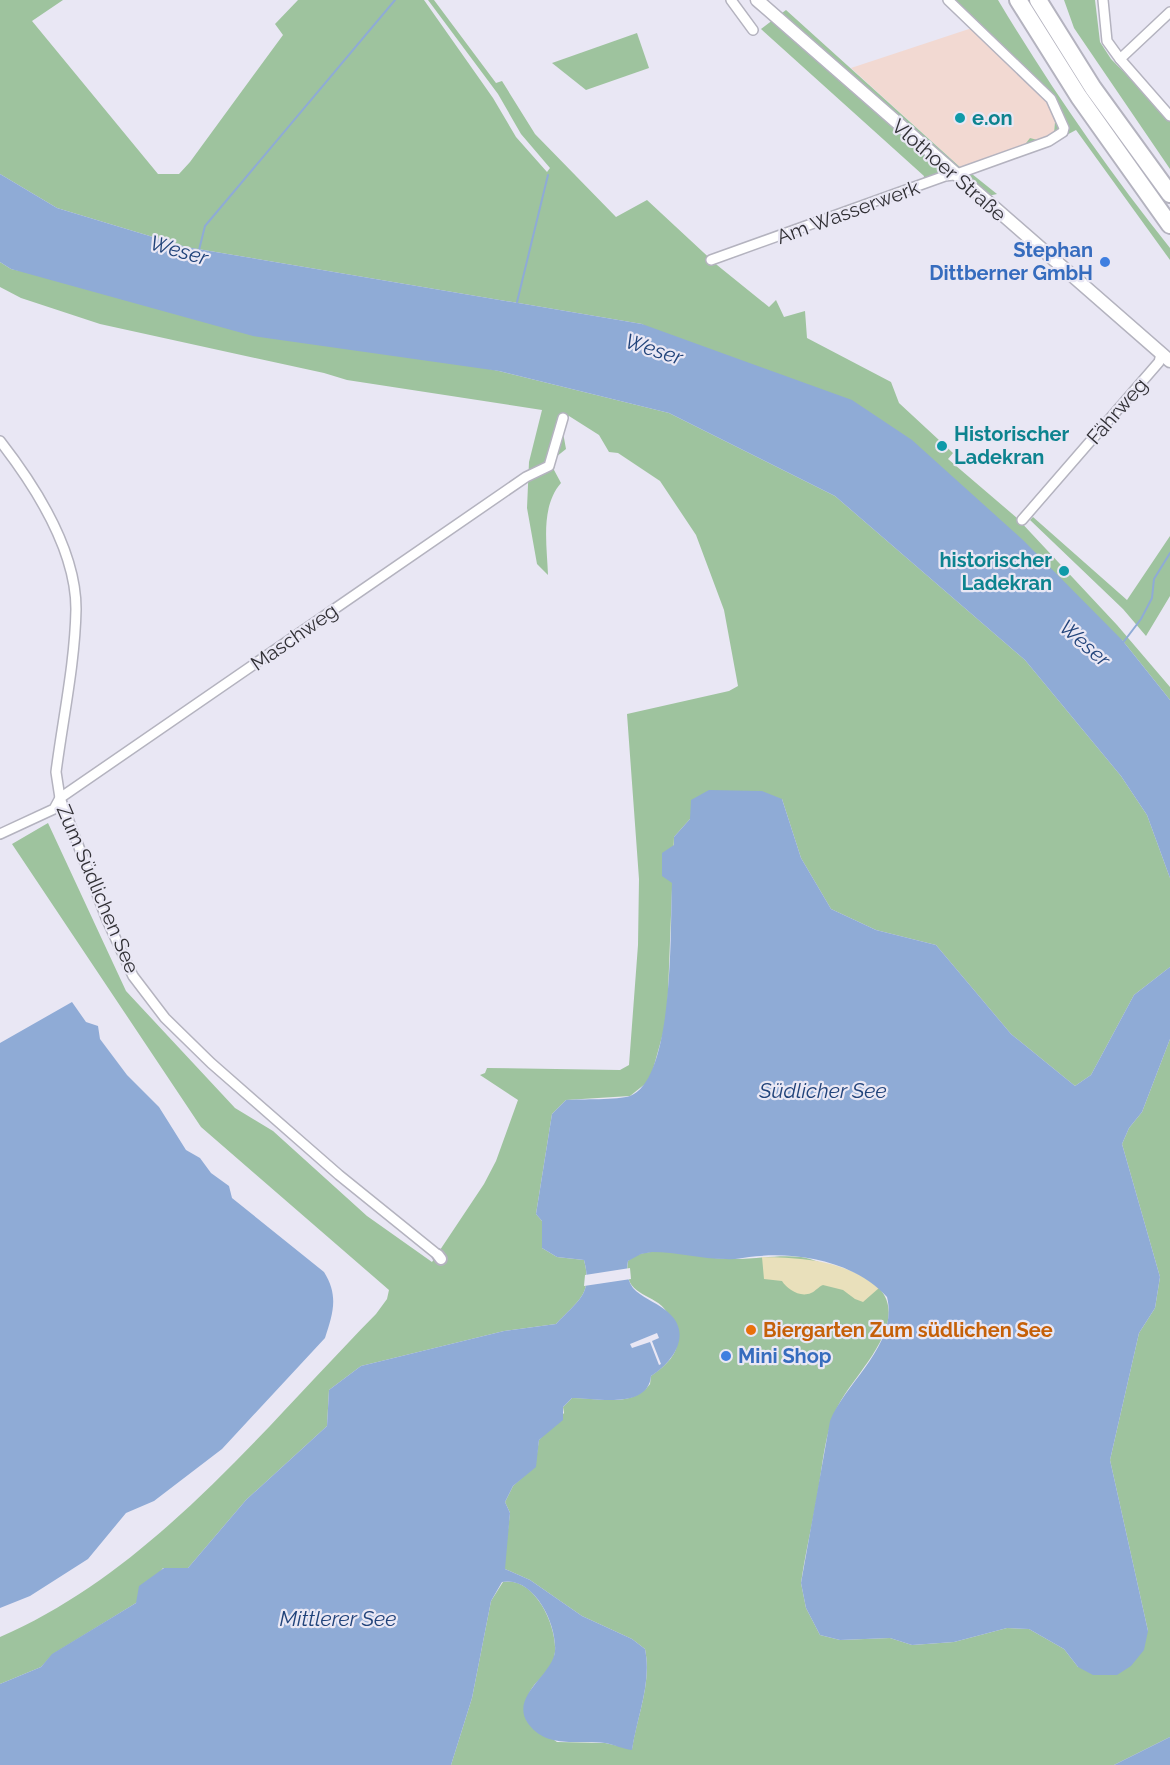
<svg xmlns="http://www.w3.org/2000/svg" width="1170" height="1765" viewBox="0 0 1170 1765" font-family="Raleway,sans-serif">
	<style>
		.industrial { fill: #f2d9d2 }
		.green { fill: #9ec39e }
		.sand { fill: #e9e0bb }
		.water { fill: #8fabd6 }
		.pier { fill: #e9e7f4 }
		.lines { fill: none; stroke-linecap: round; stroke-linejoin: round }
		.stream { stroke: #8fabd6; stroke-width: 2 }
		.minor-casing { stroke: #b4b3bf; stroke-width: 12 }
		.tertiary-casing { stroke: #b4b3bf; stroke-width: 14 }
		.secondary-casing { stroke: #b4b3bf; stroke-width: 15 }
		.motorway-casing { stroke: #b4b3bf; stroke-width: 20 }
		.minor { stroke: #fff; stroke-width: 9 }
		.tertiary { stroke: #fff; stroke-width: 10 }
		.secondary { stroke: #fff; stroke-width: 12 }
		.motorway { stroke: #fff; stroke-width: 16 }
		.culture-dot { fill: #0f9aa8; stroke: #e9e7f4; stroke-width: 2 }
		.shop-dot { fill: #3f7fe0; stroke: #e9e7f4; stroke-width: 2 }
		.food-dot { fill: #e8710a; stroke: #e9e7f4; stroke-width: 2 }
		.labels { text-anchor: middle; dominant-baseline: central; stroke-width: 4.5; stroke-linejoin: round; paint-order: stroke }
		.culture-label { font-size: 20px; font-weight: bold; fill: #0d838f; stroke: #e9e7f4; text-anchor: start }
		.street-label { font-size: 20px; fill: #313035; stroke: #e9e7f4 }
		.shop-label { font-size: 20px; font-weight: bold; fill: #366cbe; stroke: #e9e7f4; text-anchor: end }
		.food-label { font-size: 20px; font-weight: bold; fill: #c56008; stroke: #e9e7f4; text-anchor: start }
		.water-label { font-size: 21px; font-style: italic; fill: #21437a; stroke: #e9e7f4 }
	</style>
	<rect width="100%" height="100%" fill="#e9e7f4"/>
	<polygon class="industrial" points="972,28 1049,101 1055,122 1054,133 1041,141 961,168 851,68"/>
	<g class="green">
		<polygon points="0,0 63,0 32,21 158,174 179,174 190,162 283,35 275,24 298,0 424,0 493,98 516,137 547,172 550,168 521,134 498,94 428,0 434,0 496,83 502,81 535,134 616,217 647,200 717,265 769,307 776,300 784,317 805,311 807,338 891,382 899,403 953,453 948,459 1017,518 1117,625 1170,687 1170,700 1123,641 642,324 186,247 57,208 0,174"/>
		<path d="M943,0H998C1050,87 1107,169 1170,248V260L1076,130L1046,146L972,174L997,194L988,196L961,168L934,176L941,183L753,249L923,181L924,176L761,29L786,10L961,168L1023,147L1030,138L1041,141L1054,133L1055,122L1048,100Z"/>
		<polygon points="1064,0 1095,0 1100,42 1111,59 1170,119 1170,169 1074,28"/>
		<polygon points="637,33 649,68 586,90 552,63"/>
		<path d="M0,262L11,269L499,371L669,413L835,496L1025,660L1121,776L1147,815L1170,878V967L1134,995L1091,1075L1075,1086L1011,1034L936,945L876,930L831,909L801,858L782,799L690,819L674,837L667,1019L650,1080L630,1096L566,1100L552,1114L536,1214L542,1221V1248L557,1257L584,1260C593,1295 578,1300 556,1324L504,1331L361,1366L329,1390L327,1426L246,1500L188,1568H163L136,1603L53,1654L41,1667L0,1684V1637C152,1571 262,1430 376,1314L387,1299L389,1290L201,1127L12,844L48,823L126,991L235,1108L273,1131L367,1216L432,1262L484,1184L496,1161L518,1100L480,1075L485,1073L487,1068L620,1070L629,1065L638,945L639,879L627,714L729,691L738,686L724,610L696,535L660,481L618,453L609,452L599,435L569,416L562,427L566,449L556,457L554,470L561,483C540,507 547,545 548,575L537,564L527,508L529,462L542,410L347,380L324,373L100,324L21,298L0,287Z"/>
		<polygon points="1033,517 1127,600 1170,536 1170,596 1146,636 1123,609 1030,520"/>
		<path d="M1170,1039V1737L1114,1765H451L472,1698L491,1601L503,1582C534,1576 557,1625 555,1652C552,1682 520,1678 527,1721L557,1742L605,1743L632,1749C637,1716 652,1683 645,1649L632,1639L582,1616L530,1580L505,1569L504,1563L510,1513L505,1502L513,1486L535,1466L539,1440L564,1413L563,1407L572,1398C598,1398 633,1408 650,1384L651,1376C676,1359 688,1341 667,1312C653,1291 622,1298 628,1261C649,1241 701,1259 727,1259C752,1260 777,1254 801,1257C822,1260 858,1280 879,1288C911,1323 855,1373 839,1404C824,1432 823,1466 817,1497C812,1526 805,1554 801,1583L806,1608L820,1635L840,1640L890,1638L912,1645L954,1642L1007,1628L1029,1629L1064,1649L1078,1667L1148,1631L1110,1460L1139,1333L1155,1308L1160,1277L1122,1144L1129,1128L1142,1112Z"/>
	</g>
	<path class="sand" d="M762,1257C804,1258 845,1260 879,1288L863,1302L855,1299L843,1290L823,1285C818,1287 816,1291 811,1293C800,1298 787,1289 782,1281L764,1279Z"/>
	<g class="water">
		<polygon points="0,174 57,208 186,247 642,324 852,400 912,440 1023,540 1123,641 1170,700 1170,878 1147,815 1121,776 1025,660 835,496 669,413 499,371 253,336 11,269 0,262"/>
		<path d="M709,790L762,791L782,799L801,858L831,909L876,930L936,945L1011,1034L1075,1086L1091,1075L1134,995L1170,967V1039L1142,1112L1129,1128L1122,1144L1160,1277L1155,1308L1139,1333L1110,1460L1148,1631L1144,1650L1131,1666L1117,1675H1093L1078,1667L1064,1649L1029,1629L1007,1628L954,1642L912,1645L890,1638L840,1640L820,1635L806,1608L801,1583L830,1421C846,1382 899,1344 887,1297C854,1261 796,1251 749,1257C741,1258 734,1260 726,1259C701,1259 677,1252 652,1252L641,1254L628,1261C626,1270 627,1280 633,1288C641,1297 655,1302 664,1309C695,1331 674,1362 651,1376C648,1410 595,1398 572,1398L563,1407V1420L539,1440L536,1467L513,1486L505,1502L510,1513L505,1569L530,1580L582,1616L632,1639L645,1649C652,1683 637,1716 632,1750C623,1749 615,1745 605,1743C580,1739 550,1749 531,1727C505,1698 553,1676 555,1651C557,1624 534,1576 502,1582L491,1601L472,1698L451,1765H0V1684L41,1667L52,1654L136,1603L139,1586L164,1568H188L246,1500L327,1426L329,1390L361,1366L504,1331L556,1324C578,1300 593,1295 584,1260L557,1257L542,1248V1221L536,1214L552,1114L566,1100C581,1099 618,1100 630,1096C675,1079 670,926 672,883L662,876V853L674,845V837L690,819L691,800Z"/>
		<path d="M72,1002L86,1022L98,1026L100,1039L127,1075L159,1107L186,1150L200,1158L211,1173L229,1186L232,1198L324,1272C339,1296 333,1313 325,1338L222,1449L154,1501L126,1513L88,1559L30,1596L0,1608V1043Z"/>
		<polygon points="1170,1737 1170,1765 1114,1765"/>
	</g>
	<g class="pier">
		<polygon points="630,1268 631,1279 584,1286 585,1275"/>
		<polygon points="657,1333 659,1338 652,1341 661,1364 659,1365 650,1342 632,1348 630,1344"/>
	</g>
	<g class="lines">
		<g class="stream">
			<polyline points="199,250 205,226 395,0"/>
			<polyline points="517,302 548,175"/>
			<polyline points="1122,644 1141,619 1152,598 1154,579 1170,553"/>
		</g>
		<g class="minor-casing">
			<g id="minor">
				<polyline points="731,0 753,30"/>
				<polyline points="1103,0 1107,41 1120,59 1170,116"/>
				<polyline points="1120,59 1170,12"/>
				<polyline points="711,260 945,176 954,175 1049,141 1063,132 1064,128 1051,99 948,0"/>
				<path d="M0,441C35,486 76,549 76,609C75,663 63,718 56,772L60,798L107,920L133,976L165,1018L211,1063L339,1175L438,1255"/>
				<polyline points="1022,520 1159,362 1161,354"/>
				<polyline points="0,834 54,809 60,798 526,477 549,466 563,418"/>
			</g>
		</g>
		<g class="tertiary-casing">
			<polyline id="tertiary" points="438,1255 441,1259"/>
		</g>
		<g class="secondary-casing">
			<polyline id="secondary" points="757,0 1170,361"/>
		</g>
		<g class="motorway-casing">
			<g id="motorway">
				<polyline points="1018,0 1079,97 1170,225"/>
				<polyline points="1038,0 1093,88 1170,194"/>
			</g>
		</g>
		<use href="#minor" class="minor"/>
		<use href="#tertiary" class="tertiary"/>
		<use href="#secondary" class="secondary"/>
		<use href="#motorway" class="motorway"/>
	</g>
	<g class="culture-dot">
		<circle cx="960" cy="118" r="6"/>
		<circle cx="942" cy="446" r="6"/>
		<circle cx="1064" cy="571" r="6"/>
	</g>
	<g class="shop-dot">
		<circle cx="1105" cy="262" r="6"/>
		<circle cx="726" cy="1356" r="6"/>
	</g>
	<circle class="food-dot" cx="751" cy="1330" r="6"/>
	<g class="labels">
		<g class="culture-label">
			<text x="972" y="118">e.on</text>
			<text x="954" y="434">Historischer<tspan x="954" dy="23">Ladekran</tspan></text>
			<text x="1052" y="560" text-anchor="end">historischer<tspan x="1052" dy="23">Ladekran</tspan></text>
		</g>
		<g class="street-label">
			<text transform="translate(949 170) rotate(41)">Vlothoer Straße</text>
			<text transform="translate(848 212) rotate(-20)">Am Wasserwerk</text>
			<text transform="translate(1117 411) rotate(-49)">Fährweg</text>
			<text transform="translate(294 637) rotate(-35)">Maschweg</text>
			<text transform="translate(98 889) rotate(67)">Zum Südlichen See</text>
		</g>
		<g class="shop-label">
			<text x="1093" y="250">Stephan<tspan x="1093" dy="23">Dittberner GmbH</tspan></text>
			<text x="738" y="1356" text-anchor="start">Mini Shop</text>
		</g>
		<g class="food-label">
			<text x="763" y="1330">Biergarten Zum südlichen See</text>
		</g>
		<g class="water-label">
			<text transform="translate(179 250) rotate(16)">Weser</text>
			<text transform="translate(654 349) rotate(18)">Weser</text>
			<text transform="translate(1085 643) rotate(41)">Weser</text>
			<text x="823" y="1090">Südlicher See</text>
			<text x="338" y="1618">Mittlerer See</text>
		</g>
	</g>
</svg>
